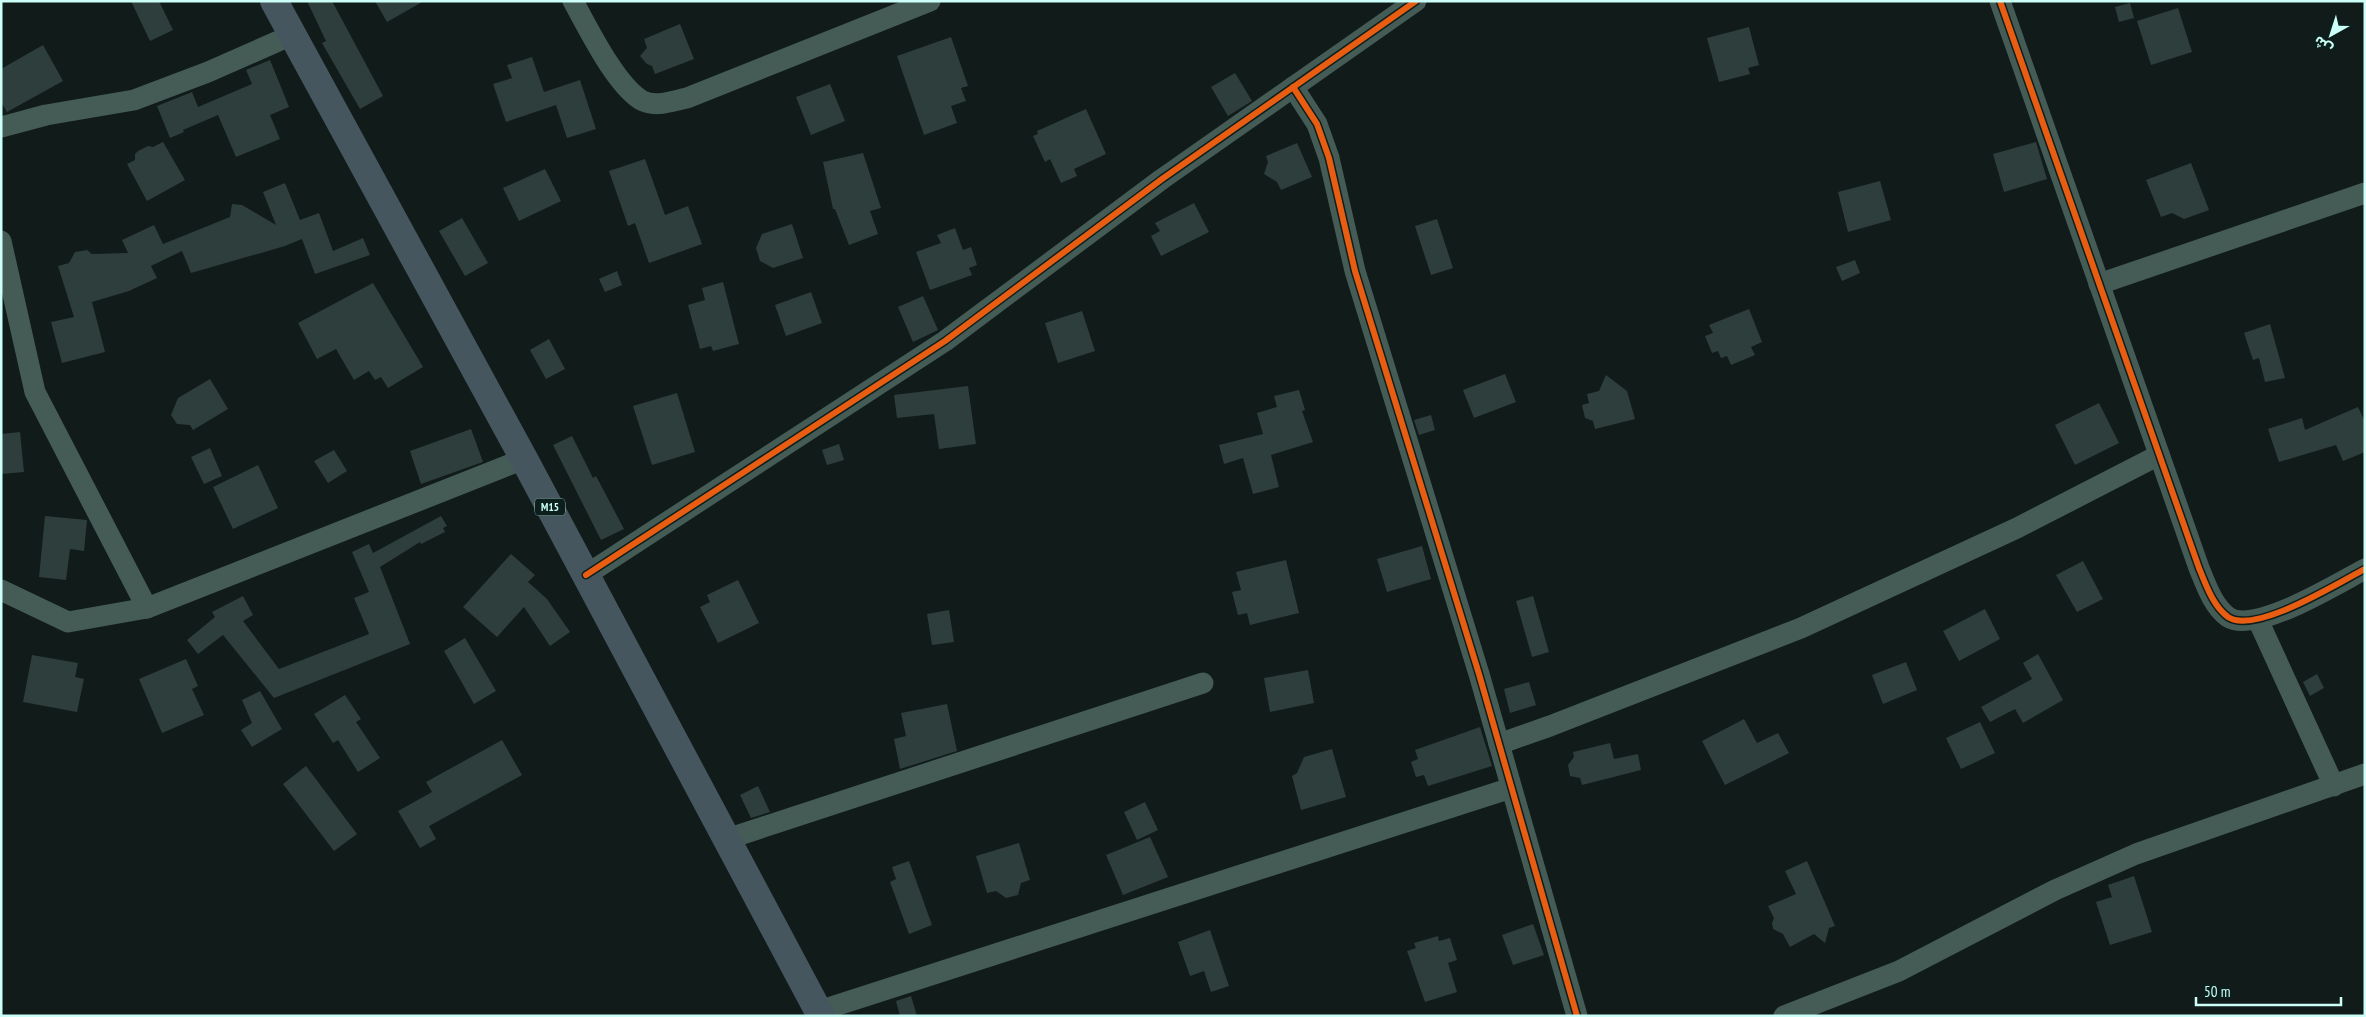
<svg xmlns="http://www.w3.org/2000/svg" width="2366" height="1017" viewBox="0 0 2366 1017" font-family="'PT Sans Narrow','Noto Sans Arabic',sans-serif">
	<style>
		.building { fill: #2e3e3c }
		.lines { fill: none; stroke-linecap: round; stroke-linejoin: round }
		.minor { stroke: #455c56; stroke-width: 21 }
		.trunk { stroke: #46565e; stroke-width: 28 }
		.cycleway-casing { stroke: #0c1f1d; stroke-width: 9 }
		.cycleway { stroke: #e95d12; stroke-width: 6 }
		.labels { text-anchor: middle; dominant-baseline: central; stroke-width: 4; stroke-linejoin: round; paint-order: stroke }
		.shield { fill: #0c1f1d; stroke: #92bcb6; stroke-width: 1 }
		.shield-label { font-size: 11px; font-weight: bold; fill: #cbfff7 }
	</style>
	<rect width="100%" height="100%" fill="#101b1a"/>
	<g class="building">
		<polygon points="131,1 159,1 173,30 150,41"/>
		<polygon points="307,1 332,1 383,96 360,109 322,43 326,41"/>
		<polygon points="375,1 424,1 387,22"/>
		<polygon points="2130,3 2134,18 2119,22 2115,7"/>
		<polygon points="2178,8 2192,52 2151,65 2137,21"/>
		<polygon points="680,24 694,59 655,74 652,66 647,64 640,56 647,48 644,39"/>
		<polygon points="1749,27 1759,65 1748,68 1750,74 1719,82 1707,38"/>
		<polygon points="951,37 968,86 961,88 966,101 951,106 957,123 924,135 897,56"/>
		<polygon points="43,45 63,81 7,112 1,102 1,69"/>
		<polygon points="532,57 544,92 580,80 596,129 567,138 556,105 506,122 493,84 512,78 507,65"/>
		<polygon points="270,60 289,107 270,115 280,139 236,157 218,115 183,130 184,132 170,138 157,106 192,92 198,107 252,84 246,70"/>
		<polygon points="1235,73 1252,101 1228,116 1211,87"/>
		<polygon points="830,84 845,121 811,135 796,97"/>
		<polygon points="1086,109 1106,154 1074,169 1077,176 1061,183 1050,159 1045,162 1033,136 1038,134 1037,131"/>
		<polygon points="163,142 185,180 147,201 127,164 135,160 135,154 138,151 148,146 153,147"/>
		<polygon points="2036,142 2047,179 2004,192 1993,154"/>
		<polygon points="1297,143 1312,177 1281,190 1277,182 1264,174 1268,162 1266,156"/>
		<polygon points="863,153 881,208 870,211 878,234 849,245 835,209 833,209 823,162"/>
		<polygon points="645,159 665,215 688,206 702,244 649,263 635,223 628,226 609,171"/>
		<polygon points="2191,163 2209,210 2184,219 2172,213 2161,217 2146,180"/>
		<polygon points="545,169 561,201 519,221 503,188"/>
		<polygon points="1880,181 1891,220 1848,232 1838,192"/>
		<polygon points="285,183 300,220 319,213 333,251 363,238 370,255 315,274 302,239 285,246 191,273 182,251 151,266 157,278 129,291 92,302 105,352 62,363 51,322 74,317 58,266 69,263 75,252 87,250 92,254 128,253 122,240 154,225 163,244 230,217 232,204 242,205 276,225 263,192"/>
		<polygon points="1194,203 1209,232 1161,256 1151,236 1160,231 1155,223"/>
		<polygon points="462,218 488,263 465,276 439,231"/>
		<polygon points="1437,219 1453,268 1431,275 1415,226"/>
		<polygon points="792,224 803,258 773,268 760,261 756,248 762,234"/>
		<polygon points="955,228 963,250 971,247 977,265 969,268 972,275 930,290 916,252 941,243 937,235"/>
		<polygon points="1855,260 1860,273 1842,281 1836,267"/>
		<polygon points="617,271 622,285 605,292 599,279"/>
		<polygon points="723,282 739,344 713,351 711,346 700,349 688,305 705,300 702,288"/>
		<polygon points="373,283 423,367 388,388 381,377 375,380 369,371 354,380 336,349 317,359 298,323"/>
		<polygon points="811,292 822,323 786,336 775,305"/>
		<polygon points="923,296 938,330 913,342 898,307"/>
		<polygon points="1749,309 1762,342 1751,347 1755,355 1731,365 1727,356 1721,358 1718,351 1712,353 1705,336 1713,333 1709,325"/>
		<polygon points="1082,311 1095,351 1058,363 1045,323"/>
		<polygon points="2270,324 2285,378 2265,382 2259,358 2253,360 2244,333"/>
		<polygon points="549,339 565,369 546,379 530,350"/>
		<polygon points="1505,374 1516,402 1474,418 1463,390"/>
		<polygon points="1606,375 1627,391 1635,419 1595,429 1593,421 1585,418 1582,405 1589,403 1587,394 1599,391"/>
		<polygon points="210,379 228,409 193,430 190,425 177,424 171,415 178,398"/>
		<polygon points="968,386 976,444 939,449 934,414 897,418 894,395"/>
		<polygon points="1299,390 1305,410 1302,411 1313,442 1271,455 1279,487 1253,494 1243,458 1224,464 1219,445 1263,434 1257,413 1277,407 1274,396"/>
		<polygon points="677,393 695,452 652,465 633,406"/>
		<polygon points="2099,403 2119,443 2075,465 2055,425"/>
		<polygon points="2358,407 2365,422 2365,452 2343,461 2336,445 2279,462 2268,429 2302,418 2305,430"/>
		<polygon points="1431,415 1435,430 1419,435 1414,420"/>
		<polygon points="471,429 483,462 421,484 410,451"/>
		<polygon points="20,432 24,472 1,474 1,434"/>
		<polygon points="572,436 593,478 596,476 624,529 601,540 553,445"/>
		<polygon points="839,444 844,460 827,465 822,450"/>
		<polygon points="210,448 222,476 204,484 191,457"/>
		<polygon points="334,450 347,471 328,483 314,461"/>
		<polygon points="258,465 278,508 233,529 213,487"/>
		<polygon points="45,516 87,520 84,551 70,549 66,580 39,577"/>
		<polygon points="441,516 447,526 443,528 445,532 421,544 420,542 380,567 410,644 274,698 223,635 198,654 187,640 215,617 212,612 243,596 253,615 243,621 279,669 369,634 354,598 369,592 352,552 369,544 373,553"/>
		<polygon points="1422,546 1431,579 1387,592 1377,559"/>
		<polygon points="511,554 535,575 528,582 547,599 570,632 550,646 524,607 497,637 463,607"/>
		<polygon points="1286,560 1299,613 1250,625 1247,613 1238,615 1232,592 1241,590 1236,572"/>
		<polygon points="2083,561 2103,599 2077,612 2056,575"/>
		<polygon points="738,580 759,623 718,643 700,607 710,602 707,595"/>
		<polygon points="1533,596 1549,652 1532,657 1516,601"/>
		<polygon points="1985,609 2000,639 1959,661 1943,631"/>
		<polygon points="949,610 954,642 932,645 927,614"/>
		<polygon points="465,638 496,691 474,704 444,651"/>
		<polygon points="2038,654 2063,700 2023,723 2015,709 1990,722 1981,707 2032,679 2023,663"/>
		<polygon points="32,655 78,663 75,677 84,679 77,712 23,702"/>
		<polygon points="186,659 198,686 192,689 204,715 162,733 139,679"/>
		<polygon points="1906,662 1917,690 1883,704 1872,675"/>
		<polygon points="1308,670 1314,703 1270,712 1264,678"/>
		<polygon points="2317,674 2324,688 2310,696 2303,682"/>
		<polygon points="1529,682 1536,705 1510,713 1504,689"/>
		<polygon points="260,691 282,729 252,747 241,730 252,723 242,700"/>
		<polygon points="345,695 361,719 356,722 380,758 358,772 338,740 333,743 314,714"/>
		<polygon points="947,704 957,751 900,769 894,739 906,736 901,713"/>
		<polygon points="1744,719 1757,743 1778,733 1789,753 1725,785 1702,741"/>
		<polygon points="1980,722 1995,753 1961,769 1946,738"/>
		<polygon points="1480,727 1492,766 1428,786 1424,775 1416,777 1411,762 1418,759 1415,750"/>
		<polygon points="502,740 522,775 429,826 436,839 420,848 398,811 432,792 426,782"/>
		<polygon points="1610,743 1614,759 1638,754 1641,770 1582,785 1580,778 1570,776 1568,765 1574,757 1573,752"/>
		<polygon points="1332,749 1346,797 1301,810 1292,776 1297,773 1304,757"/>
		<polygon points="306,766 357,834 334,851 283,784"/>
		<polygon points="758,786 770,812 751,818 740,795"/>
		<polygon points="1145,802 1158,830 1137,840 1124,812"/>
		<polygon points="1150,837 1168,877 1123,895 1106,855"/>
		<polygon points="1019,843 1030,880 1021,883 1018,895 1006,898 996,891 987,893 976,856"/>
		<polygon points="909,861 932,925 909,934 890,882 896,879 892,867"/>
		<polygon points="1807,861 1835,926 1829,928 1825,943 1814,934 1790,947 1783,934 1773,929 1772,923 1774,918 1768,906 1796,894 1785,871"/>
		<polygon points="2134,876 2152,932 2110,945 2096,902 2112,897 2108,885"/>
		<polygon points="1533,924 1544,955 1513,965 1502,935"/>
		<polygon points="1210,930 1229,986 1211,992 1204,971 1190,976 1178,942"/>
		<polygon points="1438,936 1439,941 1450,938 1457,960 1448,963 1457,992 1425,1002 1407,951 1416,948 1414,943"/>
		<polygon points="911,996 917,1016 900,1016 896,1001"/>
	</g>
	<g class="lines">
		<g class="minor">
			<path d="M573,1C588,28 615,84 641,100C655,108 672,101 687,98L930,1"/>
			<path d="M2000,1L2199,568C2206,585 2213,606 2228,617C2255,635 2338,583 2365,569"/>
			<polyline points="1293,87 1317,124 1329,158 1355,271 1479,674 1577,1016"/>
			<polyline points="1,127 46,115 134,100 208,72 292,35"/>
			<polyline points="1,241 35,392 147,608"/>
			<polyline points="2099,284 2365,193"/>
			<polyline points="586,575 945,341 1162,179 1416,1"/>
			<polyline points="1,590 68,622 147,608 524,459"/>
			<polyline points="2258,620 2334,786"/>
			<polyline points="1499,744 1550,726 1801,628 2017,528 2159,455"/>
			<polyline points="727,839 1203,683"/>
			<polyline points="819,1011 1511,788"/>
			<polyline points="1784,1016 1899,971 2055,890 2136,854 2365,774"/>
		</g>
		<polyline class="trunk" points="274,1 524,459 821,1016"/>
		<g class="cycleway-casing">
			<g id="cycleway">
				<path d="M2000,1L2199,568C2206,585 2213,606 2228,617C2255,635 2338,583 2365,569"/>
				<polyline points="1293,87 1317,124 1329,158 1355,271 1479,674 1577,1016"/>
				<polyline points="586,575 945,341 1162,179 1416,1"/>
			</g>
		</g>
		<use href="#cycleway" class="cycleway"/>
	</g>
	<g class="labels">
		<rect class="shield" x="535" y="498.5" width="30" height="17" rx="4"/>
		<g class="shield-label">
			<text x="550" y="507">M15</text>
		</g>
	</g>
	<rect width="2366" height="1017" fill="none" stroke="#cbfff7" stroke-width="5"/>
	<g transform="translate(2331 35) rotate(219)" stroke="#0c1f1d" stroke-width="4" paint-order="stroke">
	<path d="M0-4L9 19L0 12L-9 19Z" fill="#cbfff7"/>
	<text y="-8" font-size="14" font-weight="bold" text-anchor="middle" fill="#cbfff7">ش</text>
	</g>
	<path d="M2196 997v8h145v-8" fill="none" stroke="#cbfff7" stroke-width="2.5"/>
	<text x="2204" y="997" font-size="15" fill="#cbfff7" stroke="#0c1f1d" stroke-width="4" paint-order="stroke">50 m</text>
</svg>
